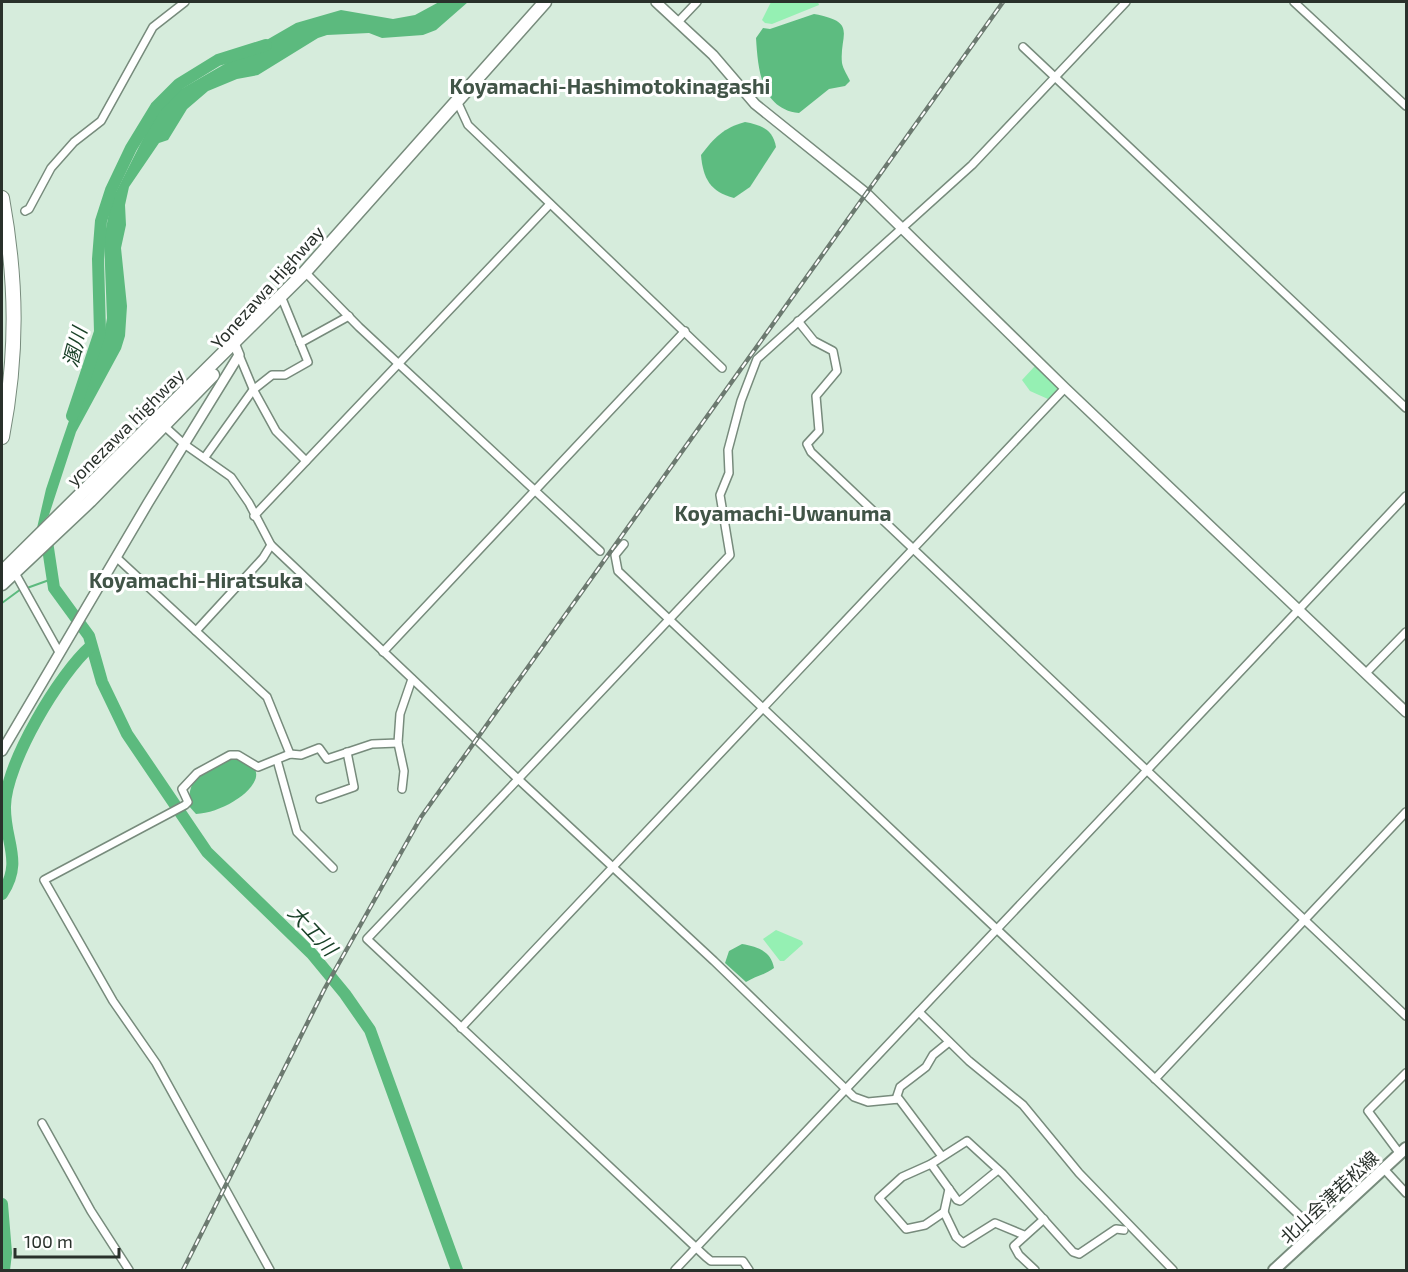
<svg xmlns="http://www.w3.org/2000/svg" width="1408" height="1272" viewBox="0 0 1408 1272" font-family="'Exo 2','Noto Sans JP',sans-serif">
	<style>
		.green { fill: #95f0b3 }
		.forest { fill: #5dbc80 }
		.water { fill: #5cba7e }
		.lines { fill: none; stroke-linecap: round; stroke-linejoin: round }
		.stream { stroke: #5cba7e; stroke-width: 2 }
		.river { stroke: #5cba7e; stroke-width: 12 }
		.minor-casing { stroke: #778b7c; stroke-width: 10 }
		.tertiary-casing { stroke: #778b7c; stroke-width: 12 }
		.primary-casing { stroke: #778b7c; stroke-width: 14 }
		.trunk-casing { stroke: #778b7c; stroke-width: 15 }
		.motorway-casing { stroke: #778b7c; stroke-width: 16 }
		.minor { stroke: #fff; stroke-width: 7 }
		.tertiary { stroke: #fff; stroke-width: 9 }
		.primary { stroke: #fff; stroke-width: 10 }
		.trunk { stroke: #fff; stroke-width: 12 }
		.motorway { stroke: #fff; stroke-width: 14 }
		.rail-casing { stroke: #6c7a70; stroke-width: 4.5 }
		.rail { stroke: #fff; stroke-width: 2; stroke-dasharray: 7; stroke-linecap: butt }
		.labels { text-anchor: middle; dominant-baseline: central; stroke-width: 6; stroke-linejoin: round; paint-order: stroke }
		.street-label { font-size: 18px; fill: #29312b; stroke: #fff }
		.water-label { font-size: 20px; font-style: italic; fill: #1b4229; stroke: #fff }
		.quarter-label { font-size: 21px; font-weight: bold; fill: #415447; stroke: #fff }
	</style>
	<rect width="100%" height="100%" fill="#d6ecdc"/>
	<g class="green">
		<polygon points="771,2 818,2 819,5 772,24 765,23 762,20"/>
		<polygon points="1035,366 1060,388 1048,399 1030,391 1022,380"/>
		<polygon points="776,930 802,941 803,944 784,961 780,961 763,939"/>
	</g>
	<g class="forest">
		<path d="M814,14C859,22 839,35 842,63C843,69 848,76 850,81L845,86L829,89L799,113C761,109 758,69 756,38L763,28L770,29Z"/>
		<path d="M745,122C761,125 773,129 776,147L750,187L734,198C710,192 703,178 701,155C714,138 723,128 745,122Z"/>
		<path d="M228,756C292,767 232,813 196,814L188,805C190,777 201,762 228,756Z"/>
		<path d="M742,944C758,947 771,951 774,968C765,975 756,976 746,982L725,963L729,951Z"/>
	</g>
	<polygon class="water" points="439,2 468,2 436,30 423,35 382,38 369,33 327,35 318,38 258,75 237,79 208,91 187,109 168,140 159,143 129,187 125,205 126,225 121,248 127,306 125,336 121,349 76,432 49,515 37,528 46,489 60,447 73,409 88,381 104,336 107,318 104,239 111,202 155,115 176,92 296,23 341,10 393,19 415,15"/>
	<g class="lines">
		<g class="stream">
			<polyline points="27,588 52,579"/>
			<polyline points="2,603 21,589"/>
		</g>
		<g class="river">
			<polyline points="72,416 100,332 98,259 101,221 111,190 131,148 156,107 179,84 218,60 266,45"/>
			<polyline points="46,535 54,588 89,636 102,682 127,734 207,852 312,954 345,994 370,1030 457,1270"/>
			<path d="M2,894C24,861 4,841 5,806C6,763 59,674 91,646"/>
			<polyline points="2,1204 6,1253 4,1270"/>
		</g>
		<g class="minor-casing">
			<g id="minor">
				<polyline points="1294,2 1406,106"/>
				<polyline points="678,22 697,2"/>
				<polyline points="1023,47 1406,408"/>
				<polyline points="457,101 468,125 722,368"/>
				<polyline points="25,211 29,209 51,168 74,142 101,121 153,27 185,2"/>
				<polyline points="305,272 359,327 600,551"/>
				<polyline points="798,321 814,341 833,351 837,371 816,396 819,431 807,444 811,452 1406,1016"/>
				<polyline points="300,343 349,316"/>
				<polyline points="239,355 254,391 276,431 306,461"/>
				<polyline points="162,424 184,444 231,477 249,503 271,545 518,779 714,961 854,1097 868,1102 899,1099 941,1155"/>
				<polyline points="205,457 253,390 272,375 285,375 308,362 281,296"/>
				<polyline points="254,516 550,204"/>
				<polyline points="624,544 615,555 618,571 1317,1232"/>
				<polyline points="116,557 267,697 290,754"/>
				<polyline points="15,573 59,652"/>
				<polyline points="196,631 263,558 271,545"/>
				<polyline points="383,652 685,331"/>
				<polyline points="1366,673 1406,632"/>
				<polyline points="398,743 404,771 402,789"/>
				<polyline points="277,760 297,832 333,868"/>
				<polyline points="320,799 354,787 347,752"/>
				<polyline points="919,1012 969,1061 1023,1105 1079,1173 1173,1270"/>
				<polyline points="461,1028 1065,388"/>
				<polyline points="1155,1079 1406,812"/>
				<polyline points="896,1099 900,1087 926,1067 933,1055 949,1042"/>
				<polyline points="42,1123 91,1211 129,1270"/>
				<polyline points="1400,1154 1368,1111 1406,1073"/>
				<polyline points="931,1164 957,1200 960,1201 998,1170"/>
				<polyline points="1384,1169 1406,1193"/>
				<polyline points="944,1212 949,1189"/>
				<polyline points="1024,1235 995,1223 963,1243 956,1237 944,1212 925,1225 906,1229 879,1198 902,1177 931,1164 967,1141 1003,1174 1073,1252 1079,1254 1116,1229 1124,1230"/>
				<polyline points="270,1270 156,1063 113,1001 44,880 185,805 188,802 182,789 197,773 230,755 238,755 258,767 290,754 301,755 319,748 327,759 372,744 398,743 400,714 412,679"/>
				<polyline points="675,1270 1406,496"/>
				<polyline points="749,1270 743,1261 711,1261 706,1257 367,939 730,555 720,495 729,473 728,450 741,401 757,359 972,165 1126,2"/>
				<polyline points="1035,1270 1019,1255 1014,1246 1044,1219"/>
			</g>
		</g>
		<g class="tertiary-casing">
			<g id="tertiary">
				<polyline points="656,2 713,55 755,104 867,194 1065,388 1406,712"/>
				<polyline points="2,751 148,503 239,355 234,343"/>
			</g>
		</g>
		<g class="primary-casing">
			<polyline id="primary" points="1274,1270 1406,1148"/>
		</g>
		<g class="trunk-casing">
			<g id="trunk">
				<polyline points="2,572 305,272 545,2"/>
				<polyline points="2,584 90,501 213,375"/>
			</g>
		</g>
		<g class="motorway-casing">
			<path id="motorway" d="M2,198C17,281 18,354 2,437"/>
		</g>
		<use href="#minor" class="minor"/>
		<use href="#tertiary" class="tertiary"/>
		<use href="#primary" class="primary"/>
		<use href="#trunk" class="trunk"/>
		<use href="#motorway" class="motorway"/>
		<g class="rail-casing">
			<polyline id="rail" points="183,1270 325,988 421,817 1003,2"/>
		</g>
		<use href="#rail" class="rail"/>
	</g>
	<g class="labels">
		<g class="street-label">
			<text transform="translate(267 287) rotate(-48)">Yonezawa Highway</text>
			<text transform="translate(125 427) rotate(-45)">yonezawa highway</text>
			<text transform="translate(1329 1197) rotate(-43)">北山会津若松線</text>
		</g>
		<g class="water-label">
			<text transform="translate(74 347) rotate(-75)">溷川</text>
			<text transform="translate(313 930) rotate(47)">大工川</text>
		</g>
		<g class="quarter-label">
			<text x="610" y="85">Koyamachi-Hashimotokinagashi</text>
			<text x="783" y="512">Koyamachi-Uwanuma</text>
			<text x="196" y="579">Koyamachi-Hiratsuka</text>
		</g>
	</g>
	<rect width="1408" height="1272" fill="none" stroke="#29312b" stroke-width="6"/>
	<path d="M15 1248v9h104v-9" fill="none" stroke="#29312b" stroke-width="3"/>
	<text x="24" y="1248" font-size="18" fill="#29312b" stroke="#ffffff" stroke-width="4.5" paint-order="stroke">100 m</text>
</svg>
